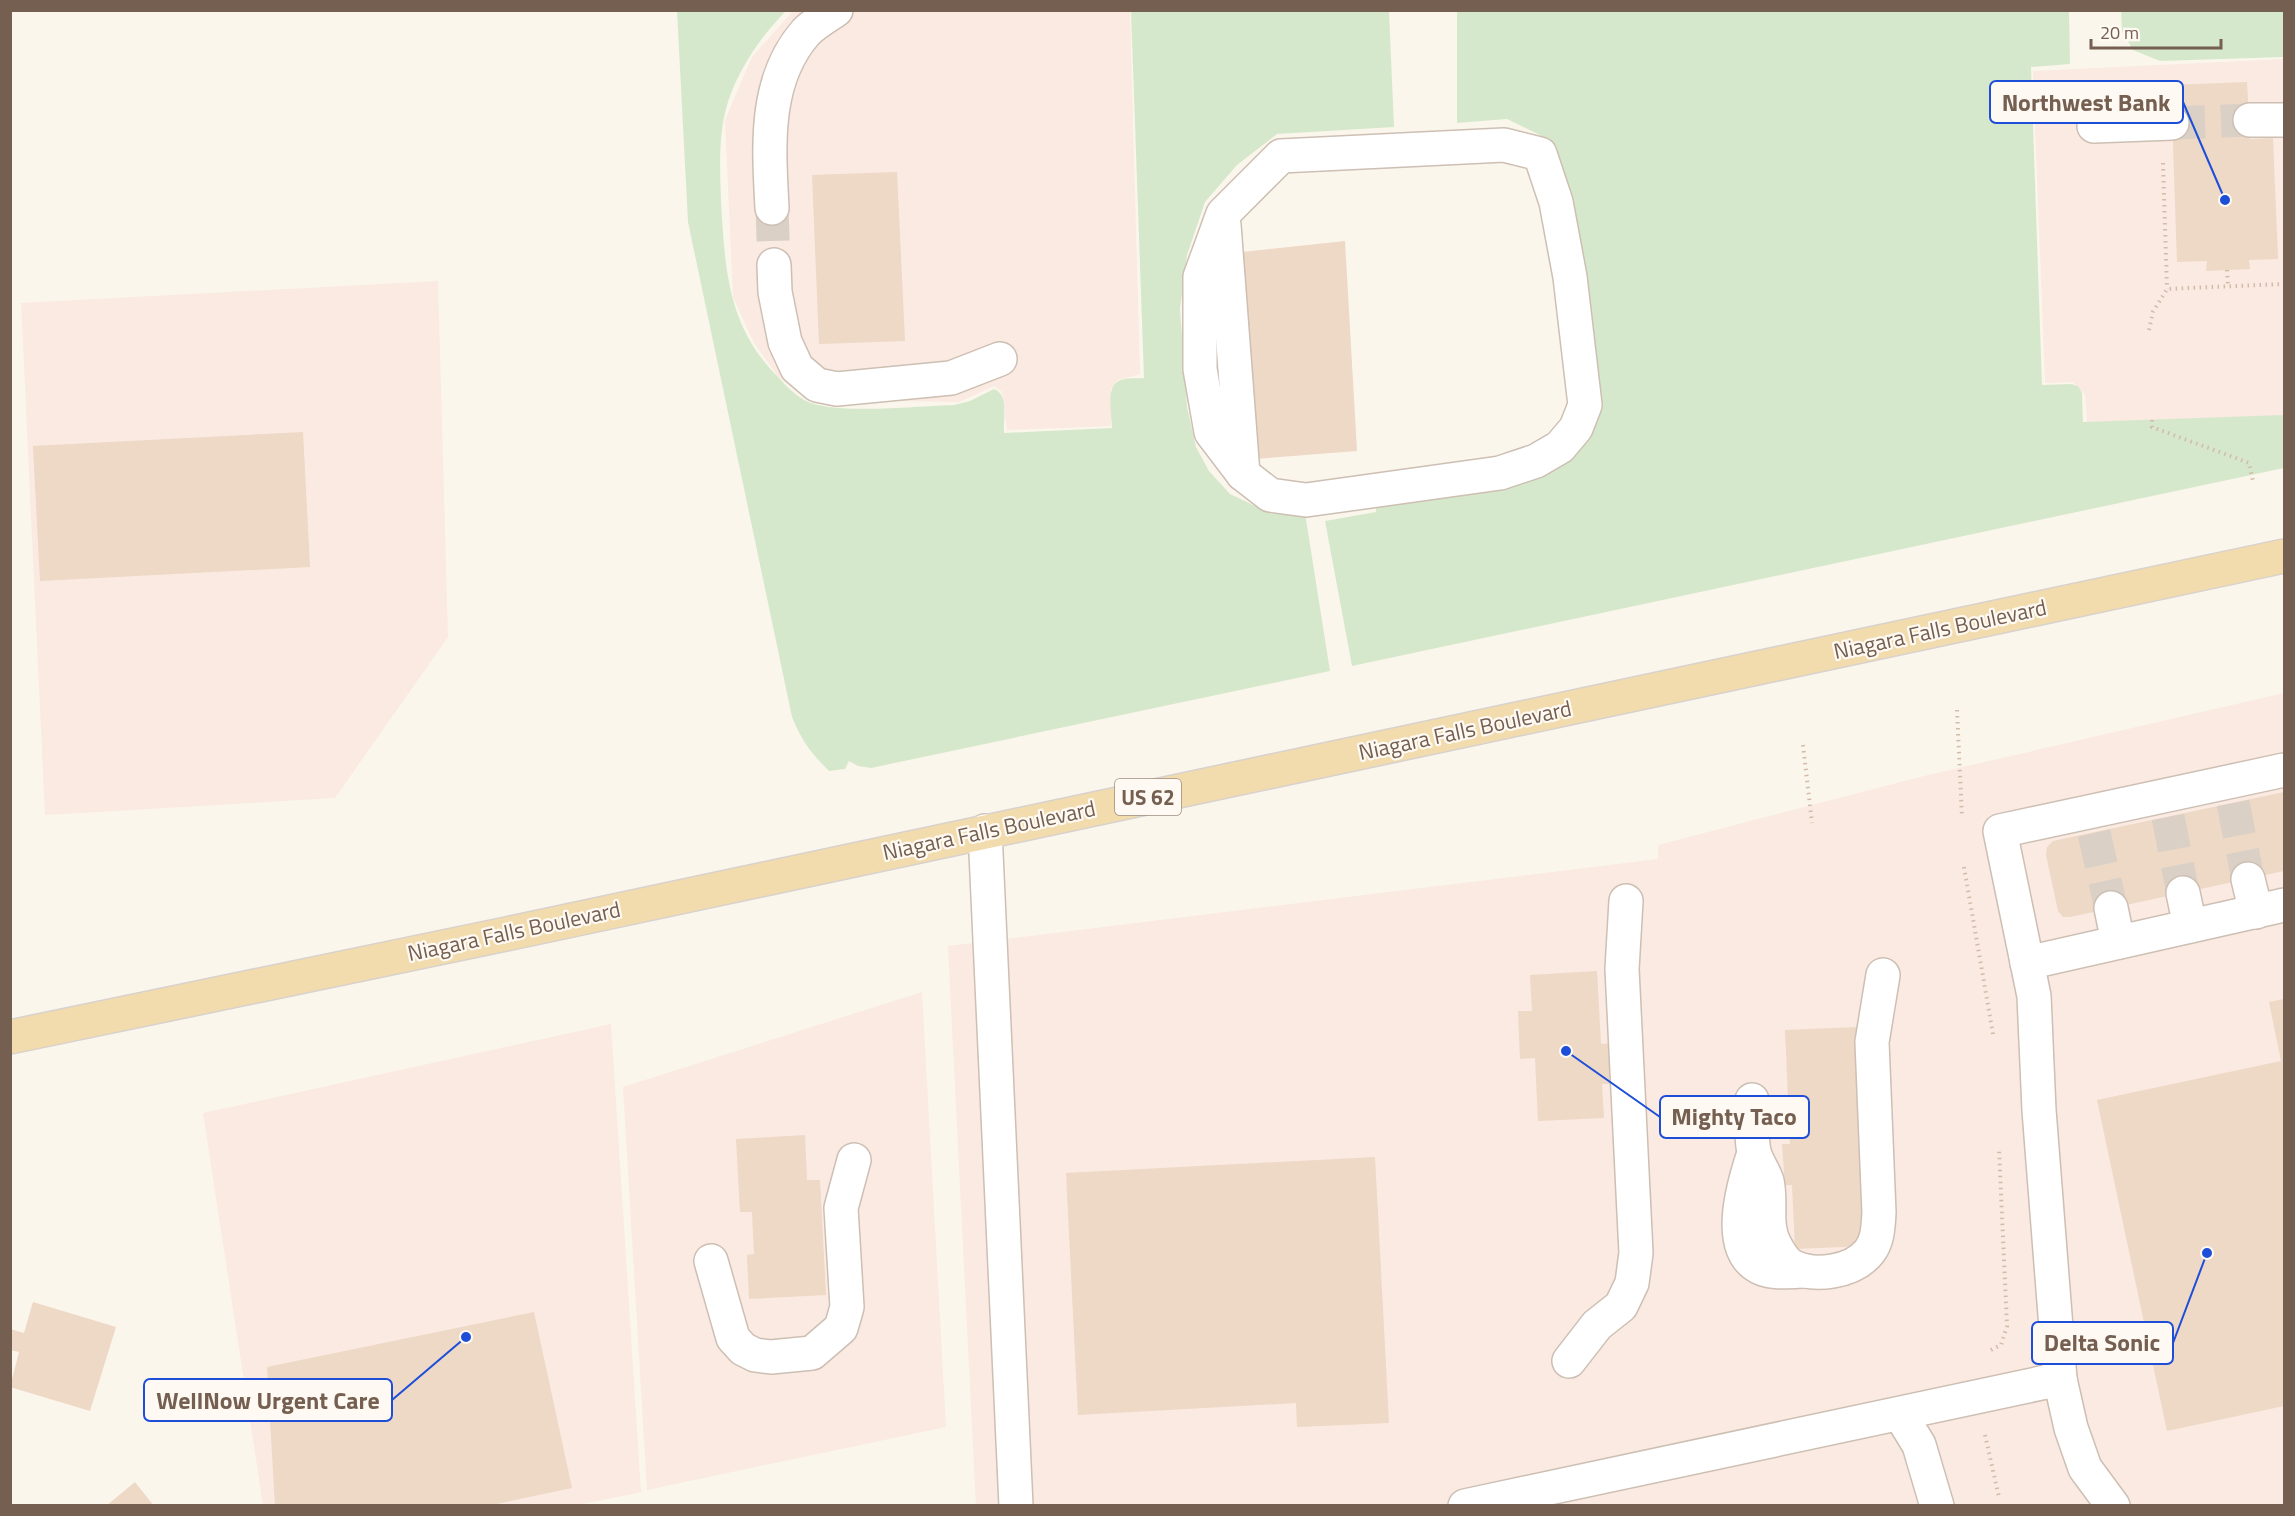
<svg xmlns="http://www.w3.org/2000/svg" width="2295" height="1516" viewBox="0 0 2295 1516" font-family="'Titillium Web',sans-serif">
	<style>
		.commercial { fill: #faeae1 }
		.green { fill: #d6e8cb }
		.building { fill: #eed8c6 }
		.lines { fill: none; stroke-linecap: round; stroke-linejoin: round }
		.minor-tunnel { stroke: #dad0c5; stroke-width: 33; stroke-dasharray: 33 16; stroke-linecap: butt }
		.minor-casing { stroke: #cdbfb3; stroke-width: 36 }
		.major-casing { stroke: #d8d2ce; stroke-width: 36 }
		.path { stroke: #d3bba9; stroke-width: 4; stroke-dasharray: 1.5 4.5; stroke-linecap: butt }
		.minor { stroke: #fff; stroke-width: 33 }
		.major { stroke: #f2dbac; stroke-width: 33 }
		.labels { text-anchor: middle; dominant-baseline: central; stroke-width: 4.5; stroke-linejoin: round; paint-order: stroke }
		.shield { fill: #fefaf3; stroke: #9e8e82; stroke-width: 1.5 }
		.shield-label { font-size: 21px; font-weight: bold; fill: #755f51 }
		.street-label { font-size: 22px; fill: #755f51; stroke: #fefaf3 }
		.leader { fill: none; stroke: #1d4ed8; stroke-width: 2 }
		.callout-dot { fill: #1d4ed8; stroke: #fefaf3; stroke-width: 2 }
		.callout { fill: #fefaf3; stroke: #1d4ed8; stroke-width: 2 }
		.callout-label { font-size: 24px; text-anchor: middle; font-weight: bold; fill: #755f51 }
	</style>
	<rect width="100%" height="100%" fill="#fbf6ec"/>
	<g class="commercial">
		<polygon points="793,11 1130,11 1140,374 1118,380 1111,389 1111,426 1007,430 1002,392 994,386 959,402 814,400 779,378 754,343 733,297 725,120 752,57"/>
		<polygon points="2284,59 2284,416 2087,422 2085,395 2073,382 2045,383 2033,71"/>
		<polygon points="438,281 448,637 335,798 45,815 21,303"/>
		<polygon points="2284,693 2284,1505 976,1505 948,946 1658,859 1658,845 1924,776"/>
		<polygon points="922,992 946,1427 647,1490 623,1087"/>
		<polygon points="611,1024 641,1492 574,1506 263,1505 203,1113"/>
	</g>
	<g class="green">
		<path d="M677,11H786C762,35 739,68 728,102C718,133 720,168 721,201C725,268 727,326 778,377C786,386 795,395 806,401C834,415 918,406 954,405L970,401L994,389C1009,394 1003,419 1004,433L1112,428C1112,415 1105,387 1119,381C1126,377 1136,379 1144,378L1131,11H1389L1394,127L1277,134L1237,165L1205,202L1187,255L1180,309L1187,407L1196,447L1209,471L1230,494L1272,514L1305,513L1330,671L871,768L858,766L849,761L845,769L829,771C810,752 802,741 792,717L688,222Z"/>
		<polygon points="1457,11 2069,11 2070,64 2031,67 2042,385 2071,384 2078,386 2082,393 2083,422 2284,415 2284,468 1352,666 1325,521 1376,512 1376,494 1589,431 1559,160 1544,137 1507,119 1457,123"/>
		<polygon points="2121,11 2284,11 2284,57 2160,61 2133,50 2122,31"/>
	</g>
	<g class="building">
		<polygon points="2247,82 2250,139 2273,138 2278,259 2249,260 2250,269 2206,271 2207,261 2177,262 2171,85"/>
		<polygon points="897,172 905,341 819,344 812,175"/>
		<polygon points="1345,241 1357,451 1255,459 1242,252"/>
		<polygon points="303,432 310,567 40,581 33,446"/>
		<polygon points="2284,792 2284,871 2070,917 2063,917 2058,911 2046,855 2047,847 2053,841"/>
		<polygon points="1597,971 1601,1044 1612,1043 1615,1084 1602,1084 1604,1118 1538,1121 1535,1058 1520,1059 1518,1011 1532,1011 1530,975"/>
		<polygon points="2284,999 2284,1406 2167,1431 2097,1100 2281,1061 2269,1002"/>
		<polygon points="1857,1027 1866,1246 1795,1249 1792,1185 1785,1185 1782,1144 1790,1144 1785,1030"/>
		<polygon points="805,1135 807,1180 820,1180 826,1295 749,1299 747,1255 754,1254 752,1212 740,1212 736,1139"/>
		<polygon points="1375,1157 1389,1423 1297,1427 1296,1403 1078,1415 1066,1173"/>
		<polygon points="33,1302 116,1327 90,1411 10,1387 19,1352 10,1350 10,1329 24,1333"/>
		<polygon points="534,1312 572,1488 487,1506 275,1506 267,1367"/>
		<polygon points="135,1482 154,1506 106,1506"/>
	</g>
	<g class="lines">
		<g class="minor-tunnel">
			<polyline points="2172,123 2250,120"/>
			<polyline points="772,208 774,265"/>
			<polyline points="2233,803 2248,879"/>
			<polyline points="2168,817 2183,893"/>
			<polyline points="2094,833 2111,908"/>
		</g>
		<g class="minor-casing">
			<g id="minor">
				<polyline points="2250,120 2284,120"/>
				<polyline points="2094,126 2172,123"/>
				<polygon points="1504,145 1540,154 1556,202 1570,277 1585,405 1576,428 1560,447 1536,461 1500,473 1306,500 1270,495 1243,474 1211,432 1200,369 1200,277 1223,214 1281,156"/>
				<path d="M772,208C769,148 763,81 806,32C814,24 826,17 836,10"/>
				<polyline points="1224,225 1243,474"/>
				<polyline points="774,265 775,292 785,342 797,368 817,385 837,389 951,378 1000,359"/>
				<polyline points="985,831 1016,1506"/>
				<polyline points="2248,879 2256,912"/>
				<polyline points="2183,893 2190,926"/>
				<polyline points="2111,908 2118,942"/>
				<polyline points="2027,963 2284,905"/>
				<path d="M1752,1100C1753,1117 1750,1140 1755,1155C1758,1164 1764,1172 1767,1181C1772,1202 1764,1225 1775,1245C1779,1252 1784,1262 1792,1266C1814,1278 1853,1272 1869,1252C1878,1241 1878,1227 1879,1213L1872,1042L1883,975"/>
				<path d="M1754,1153C1744,1183 1722,1253 1763,1269C1776,1274 1792,1271 1806,1271"/>
				<polyline points="711,1261 733,1338 743,1349 755,1355 771,1357 812,1353 841,1328 847,1307 841,1208 854,1160"/>
				<polyline points="1569,1361 1597,1325 1621,1306 1632,1283 1636,1253 1622,969 1626,901"/>
				<polyline points="1900,1414 1919,1445 1937,1506"/>
				<polyline points="1465,1506 2060,1379"/>
				<polyline points="2113,1506 2085,1468 2071,1428 2060,1379 2039,1110 2034,996 2000,831 2284,770"/>
			</g>
		</g>
		<g class="major-casing">
			<polyline id="major" points="10,1037 511,933 2284,556"/>
		</g>
		<g class="path">
			<polyline points="2163,163 2167,289"/>
			<polyline points="2227,270 2228,286"/>
			<polyline points="2149,330 2153,312 2167,289 2284,284"/>
			<polyline points="2152,420 2152,427 2249,463 2253,481"/>
			<polyline points="1957,710 1962,817"/>
			<polyline points="1803,745 1812,823"/>
			<polyline points="1964,867 1993,1034"/>
			<polyline points="1991,1350 2001,1345 2007,1326 1999,1149"/>
			<polyline points="1985,1435 1999,1497"/>
		</g>
		<use href="#minor" class="minor"/>
		<use href="#major" class="major"/>
	</g>
	<g class="labels">
		<rect class="shield" x="1115" y="779" width="66" height="36" rx="4.5"/>
		<g class="shield-label">
			<text x="1148" y="797">US 62</text>
		</g>
		<g class="street-label">
			<text transform="translate(1940 629) rotate(-12)">Niagara Falls Boulevard</text>
			<text transform="translate(1465 730) rotate(-12)">Niagara Falls Boulevard</text>
			<text transform="translate(989 830) rotate(-12)">Niagara Falls Boulevard</text>
			<text transform="translate(514 931) rotate(-12)">Niagara Falls Boulevard</text>
		</g>
	</g>
	<path class="leader" d="M2225 200L2183 102M1566 1051L1660 1117M2207 1253L2173 1343M466 1337L392 1400"/>
	<g class="callout-dot">
		<circle cx="2225" cy="200" r="6"/>
		<circle cx="1566" cy="1051" r="6"/>
		<circle cx="2207" cy="1253" r="6"/>
		<circle cx="466" cy="1337" r="6"/>
	</g>
	<g class="callout">
		<rect x="1990" y="81" width="193" height="42" rx="6"/>
		<rect x="1660" y="1096" width="149" height="42" rx="6"/>
		<rect x="2032" y="1322" width="141" height="42" rx="6"/>
		<rect x="144" y="1379" width="248" height="42" rx="6"/>
	</g>
	<g class="callout-label">
		<text x="2086" y="111">Northwest Bank</text>
		<text x="1734" y="1125">Mighty Taco</text>
		<text x="2102" y="1351">Delta Sonic</text>
		<text x="268" y="1409">WellNow Urgent Care</text>
	</g>
	<rect width="2295" height="1516" fill="none" stroke="#755f51" stroke-width="24"/>
	<path d="M2091 39v9h130v-9" fill="none" stroke="#755f51" stroke-width="3"/>
	<text x="2100" y="39" font-size="18" fill="#755f51" stroke="#fefaf3" stroke-width="4.5" paint-order="stroke">20 m</text>
</svg>
